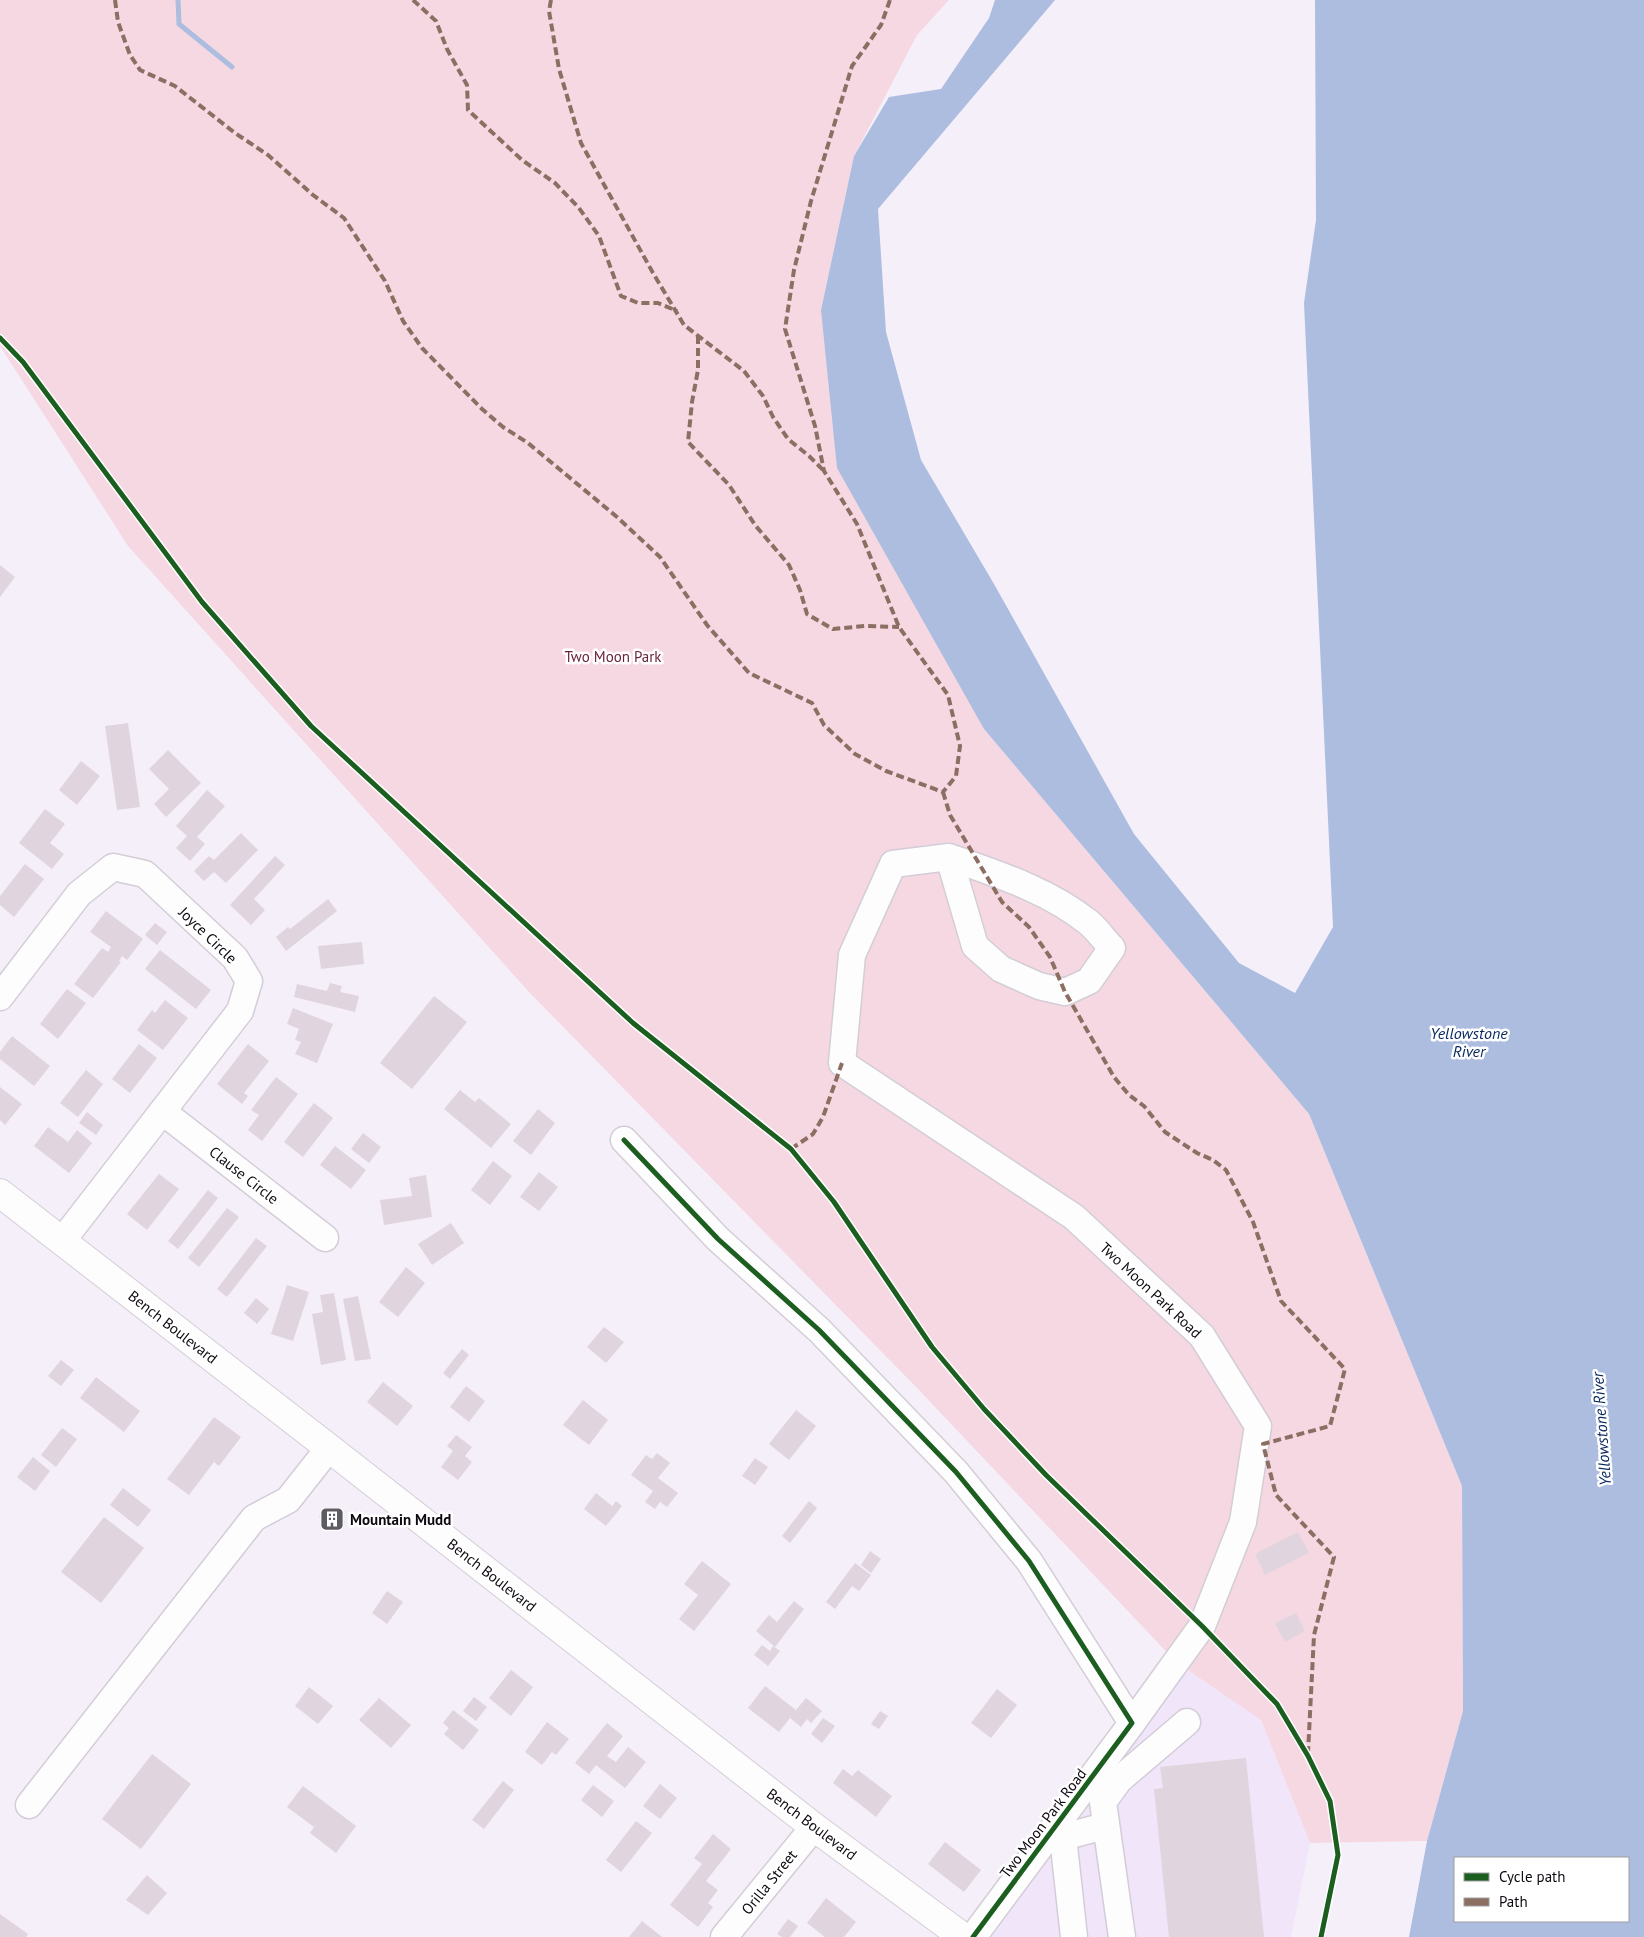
<svg xmlns="http://www.w3.org/2000/svg" width="1644" height="1937" viewBox="0 0 1644 1937" font-family="'PT Sans',sans-serif">
	<style>
		.built { fill: #f1e5fa }
		.green { fill: #f6d8e3 }
		.water { fill: #acbde0; fill-rule: evenodd }
		.lines { fill: none; stroke-linecap: round; stroke-linejoin: round }
		.stream { stroke: #acbde0; stroke-width: 5 }
		.building { fill: #e0d4df }
		.minor-casing { stroke: #d3cdd7; stroke-width: 29 }
		.major-casing { stroke: #d3cdd7; stroke-width: 30 }
		.minor { stroke: #fefdfe; stroke-width: 26 }
		.major { stroke: #fefdfe; stroke-width: 28 }
		.quiet { stroke: #8d6e63; stroke-width: 4; stroke-dasharray: 8 4; stroke-linecap: butt }
		.cycleway-casing { stroke: #fff; stroke-width: 8 }
		.cycleway { stroke: #1b5e20; stroke-width: 5 }
		.labels { text-anchor: middle; dominant-baseline: central; stroke-width: 5; stroke-linejoin: round; paint-order: stroke }
		.park-label { font-size: 15px; fill: #6b243b; stroke: #fff }
		.street-label { font-size: 15px; fill: #0f0a11; stroke: #fff }
		.poi-label { font-size: 15px; font-weight: bold; fill: #0f0a11; stroke: #fff; text-anchor: start }
		.water-label { font-size: 16px; font-style: italic; fill: #07275d; stroke: #fff }
	</style>
	<rect width="100%" height="100%" fill="#f5effa"/>
	<polygon class="built" points="1176,1662 1261,1720 1310,1843 1291,1937 973,1937"/>
	<polygon class="green" points="0,0 949,0 917,35 854,156 821,310 984,729 1309,1114 1462,1486 1463,1711 1427,1841 1310,1843 1261,1720 1176,1662 918,1389 529,992 128,546 0,346"/>
	<path class="water" d="M995,0H1055L878,209L886,332L921,460L994,584L1134,834L1239,963L1295,993L1333,927L1304,303L1316,220L1315,0H1644V1937H1409L1427,1841L1463,1711L1462,1486L1309,1114L984,729L837,468L821,310L854,156L889,97L941,89L989,18ZM1455,1858H1628V1921H1455Z"/>
	<g class="lines">
		<polyline class="stream" points="178,0 179,24 232,67"/>
	</g>
	<g class="building">
		<polygon points="0,565 15,577 0,597"/>
		<polygon points="128,723 140,807 117,810 105,726"/>
		<polygon points="168,750 201,783 166,817 154,804 169,789 149,769"/>
		<polygon points="81,761 100,776 77,805 59,790"/>
		<polygon points="207,790 225,806 197,837 205,844 190,861 176,848 187,836 176,826"/>
		<polygon points="45,809 65,824 50,843 64,854 52,869 19,843"/>
		<polygon points="241,833 258,850 226,883 214,872 204,881 194,871 209,856 214,860"/>
		<polygon points="275,856 285,865 254,899 265,910 251,925 230,905"/>
		<polygon points="25,864 44,879 14,917 0,905 0,896"/>
		<polygon points="328,899 337,911 286,951 276,937 288,927 290,929"/>
		<polygon points="106,911 143,939 127,960 122,956 119,961 121,962 93,998 74,984 102,948 108,952 111,947 90,932"/>
		<polygon points="155,923 167,932 157,945 145,935"/>
		<polygon points="362,942 364,964 321,969 318,946"/>
		<polygon points="160,950 211,990 196,1009 145,969"/>
		<polygon points="330,983 342,986 340,992 359,996 355,1012 294,997 297,984 327,991"/>
		<polygon points="67,989 86,1003 58,1039 40,1024"/>
		<polygon points="434,996 467,1022 412,1089 380,1063"/>
		<polygon points="165,1000 188,1018 163,1050 137,1030 152,1010 155,1013"/>
		<polygon points="293,1008 333,1024 317,1063 295,1054 301,1042 295,1040 299,1029 287,1024"/>
		<polygon points="12,1036 50,1066 34,1086 0,1059 0,1052"/>
		<polygon points="139,1044 157,1058 130,1093 112,1079"/>
		<polygon points="248,1044 269,1061 244,1093 248,1096 242,1104 217,1084"/>
		<polygon points="86,1070 103,1084 78,1117 60,1103"/>
		<polygon points="276,1077 298,1094 262,1141 248,1130 259,1115 251,1110"/>
		<polygon points="0,1087 22,1104 5,1125 0,1120"/>
		<polygon points="460,1090 475,1102 479,1098 511,1124 491,1148 444,1109"/>
		<polygon points="314,1103 333,1118 303,1157 284,1142"/>
		<polygon points="538,1109 555,1123 531,1155 513,1141"/>
		<polygon points="87,1112 103,1125 96,1135 79,1123"/>
		<polygon points="48,1127 68,1142 77,1130 92,1143 69,1173 34,1146"/>
		<polygon points="363,1133 381,1147 369,1163 351,1149"/>
		<polygon points="335,1146 366,1170 351,1189 320,1165"/>
		<polygon points="493,1161 512,1176 490,1205 471,1190"/>
		<polygon points="539,1172 558,1187 539,1211 520,1197"/>
		<polygon points="159,1174 179,1189 147,1230 127,1214"/>
		<polygon points="426,1175 432,1217 384,1225 380,1200 412,1196 409,1178"/>
		<polygon points="208,1190 218,1198 178,1249 168,1241"/>
		<polygon points="227,1208 239,1217 199,1267 188,1258"/>
		<polygon points="451,1223 464,1243 432,1265 418,1244"/>
		<polygon points="256,1238 267,1246 227,1297 217,1289"/>
		<polygon points="406,1267 425,1283 398,1317 379,1302"/>
		<polygon points="287,1285 309,1292 293,1341 271,1334"/>
		<polygon points="334,1293 346,1360 321,1365 312,1314 323,1312 320,1295"/>
		<polygon points="358,1296 371,1359 355,1361 343,1299"/>
		<polygon points="256,1298 269,1309 257,1324 244,1313"/>
		<polygon points="604,1327 624,1342 606,1363 587,1347"/>
		<polygon points="462,1349 469,1355 450,1379 443,1373"/>
		<polygon points="61,1360 74,1370 61,1386 48,1376"/>
		<polygon points="96,1377 140,1411 124,1432 80,1398"/>
		<polygon points="383,1382 413,1406 397,1426 367,1402"/>
		<polygon points="466,1386 485,1401 469,1422 450,1407"/>
		<polygon points="583,1400 608,1420 589,1445 563,1425"/>
		<polygon points="796,1410 816,1426 789,1460 769,1444"/>
		<polygon points="214,1417 241,1437 219,1466 214,1462 189,1495 167,1479"/>
		<polygon points="62,1428 77,1439 56,1467 41,1455"/>
		<polygon points="456,1435 472,1447 465,1456 472,1462 458,1480 441,1467 453,1451 447,1446"/>
		<polygon points="657,1453 670,1463 658,1478 678,1493 667,1507 660,1502 655,1509 645,1502 653,1491 631,1475 646,1455 652,1459"/>
		<polygon points="33,1457 50,1471 35,1491 17,1477"/>
		<polygon points="755,1458 768,1467 755,1485 742,1476"/>
		<polygon points="123,1488 151,1510 138,1527 110,1505"/>
		<polygon points="596,1493 612,1506 616,1501 622,1506 606,1526 584,1509"/>
		<polygon points="809,1501 817,1508 790,1543 782,1536"/>
		<polygon points="326,1507 345,1522 338,1531 319,1517"/>
		<polygon points="104,1517 144,1548 101,1603 61,1572"/>
		<polygon points="1298,1532 1309,1553 1265,1575 1255,1554"/>
		<polygon points="870,1551 881,1559 871,1573 861,1565"/>
		<polygon points="702,1561 731,1584 694,1631 679,1619 698,1595 684,1584"/>
		<polygon points="855,1563 871,1575 859,1591 852,1586 835,1609 826,1602"/>
		<polygon points="387,1591 403,1602 387,1624 372,1613"/>
		<polygon points="794,1601 804,1609 775,1647 756,1631 769,1615 777,1622"/>
		<polygon points="1296,1613 1305,1631 1285,1642 1275,1623"/>
		<polygon points="762,1645 770,1651 773,1646 780,1651 768,1666 754,1655"/>
		<polygon points="511,1670 533,1687 511,1716 489,1698"/>
		<polygon points="765,1686 796,1710 806,1698 822,1711 811,1723 807,1719 801,1727 790,1718 779,1732 748,1708"/>
		<polygon points="309,1687 333,1706 318,1724 295,1706"/>
		<polygon points="997,1689 1017,1705 991,1738 971,1723"/>
		<polygon points="474,1697 487,1707 476,1721 463,1711"/>
		<polygon points="379,1698 411,1725 391,1748 359,1720"/>
		<polygon points="453,1710 479,1730 463,1750 444,1734 449,1728 443,1723"/>
		<polygon points="880,1711 888,1716 879,1729 871,1724"/>
		<polygon points="823,1718 835,1726 822,1743 811,1734"/>
		<polygon points="547,1722 569,1739 556,1755 552,1752 542,1765 525,1752"/>
		<polygon points="607,1723 623,1736 607,1756 616,1762 628,1747 646,1762 625,1788 596,1765 589,1774 575,1763"/>
		<polygon points="152,1754 191,1784 141,1849 102,1819"/>
		<polygon points="1246,1758 1264,1937 1169,1937 1154,1789 1163,1788 1160,1767"/>
		<polygon points="843,1769 852,1776 858,1770 892,1796 876,1817 833,1783"/>
		<polygon points="503,1781 514,1790 484,1829 472,1820"/>
		<polygon points="660,1784 677,1798 660,1819 643,1806"/>
		<polygon points="593,1785 614,1801 602,1817 581,1800"/>
		<polygon points="303,1786 356,1826 336,1853 310,1833 314,1827 287,1807"/>
		<polygon points="636,1821 652,1833 621,1872 606,1860"/>
		<polygon points="713,1834 731,1849 706,1881 718,1890 708,1903 713,1907 698,1927 670,1905 702,1864 694,1858"/>
		<polygon points="945,1842 981,1870 964,1892 928,1864"/>
		<polygon points="147,1875 167,1893 148,1915 126,1900"/>
		<polygon points="826,1898 856,1922 844,1937 825,1937 807,1923"/>
		<polygon points="0,1914 28,1934 26,1937 0,1937"/>
		<polygon points="788,1919 798,1926 790,1937 782,1937 777,1934"/>
		<polygon points="642,1921 662,1937 629,1937"/>
	</g>
	<g class="lines">
		<g class="minor-casing">
			<g id="minor">
				<path d="M949,857C997,874 1048,890 1088,922C1097,929 1104,940 1112,948L1089,981L1065,992L1039,986L1001,969L975,946L949,857L893,864L852,955L842,1063L1074,1217L1202,1336L1258,1426L1243,1522L1202,1626L1132,1723L973,1937"/>
				<polyline points="0,997 79,894 113,867 145,874 235,958 249,981 240,1011 62,1241"/>
				<polyline points="163,1112 325,1238"/>
				<polyline points="624,1140 718,1239 819,1330 956,1472 1029,1561 1132,1723"/>
				<polyline points="29,1805 254,1518 288,1500 329,1448"/>
				<polyline points="1053,1829 1063,1837 1074,1937"/>
				<polyline points="1063,1837 1105,1826"/>
				<polyline points="724,1937 814,1827"/>
				<polyline points="1122,1937 1103,1802 1119,1780 1187,1722"/>
			</g>
		</g>
		<g class="major-casing">
			<polyline id="major" points="0,1193 329,1448 814,1827 963,1937"/>
		</g>
		<use href="#minor" class="minor"/>
		<use href="#major" class="major"/>
		<g class="quiet">
			<polyline points="115,0 118,22 130,55 140,70 175,86 235,133 268,155 313,195 344,218 385,281 403,321 422,348 482,409 503,427 528,443 617,517 660,557 707,625 749,673 812,703 824,725 855,754 886,771 943,792"/>
			<polyline points="413,0 436,21 447,49 467,85 468,110 522,160 555,183 579,208 599,236 621,296 638,303 658,303 677,311"/>
			<polyline points="551,0 549,11 559,69 581,143 653,273 684,325 744,371 763,396 773,417 788,439 809,456 824,471"/>
			<polyline points="890,0 881,25 852,66 811,201 794,270 785,329 815,426 824,471 857,524 899,627 948,695 960,746 956,776 943,792"/>
			<polyline points="698,336 698,370 692,402 688,442 729,485 755,525 789,565 800,590 807,614 833,629 865,626 899,627"/>
			<polyline points="943,792 950,815 1002,902 1029,927 1050,957 1065,992 1114,1077 1129,1095 1144,1106 1165,1132 1197,1153 1213,1160 1226,1170 1253,1222 1281,1301 1345,1369 1330,1426 1263,1444 1276,1495 1334,1557 1314,1635 1308,1753"/>
			<polyline points="791,1149 813,1134 823,1117 842,1063"/>
		</g>
		<g class="cycleway-casing">
			<g id="cycleway">
				<polyline points="0,338 23,362 202,602 311,726 633,1023 791,1149 834,1202 932,1347 984,1409 1046,1475 1202,1626 1277,1704 1308,1756 1330,1801 1338,1855 1321,1937"/>
				<polyline points="624,1140 718,1239 819,1330 956,1472 1029,1561 1132,1723 973,1937"/>
			</g>
		</g>
		<use href="#cycleway" class="cycleway"/>
	</g>
	<defs>
		<g id="building-square" transform="scale(1.25)"><rect x="-9" y="-9" width="18" height="18" rx="4" fill="#605a63" stroke="#fff"/><path d="M-4-6H4V6H1V3H-1V6H-4ZM-2.5-4.3h1.7v1.8h-1.7ZM.8-4.3h1.7v1.8H.8ZM-2.5-1h1.7V.8h-1.7ZM.8-1h1.7V.8H.8Z" fill="#fff"/></g>
	</defs>
	<g fill-rule="evenodd">
		<use href="#building-square" x="332" y="1519"/>
	</g>
	<g class="labels">
		<g class="park-label">
			<text x="613" y="656">Two Moon Park</text>
		</g>
		<g class="street-label">
			<text transform="translate(208 935) rotate(44)">Joyce Circle</text>
			<text transform="translate(244 1175) rotate(38)">Clause Circle</text>
			<text transform="translate(1151 1290) rotate(43)">Two Moon Park Road</text>
			<text transform="translate(173 1327) rotate(38)">Bench Boulevard</text>
			<text transform="translate(492 1575) rotate(38)">Bench Boulevard</text>
			<text transform="translate(1043 1823) rotate(-53)">Two Moon Park Road</text>
			<text transform="translate(812 1824) rotate(37)">Bench Boulevard</text>
			<text transform="translate(769 1882) rotate(-51)">Orilla Street</text>
		</g>
		<g class="poi-label">
			<text x="350" y="1519">Mountain Mudd</text>
		</g>
		<g class="water-label">
			<text x="1469" y="1033">Yellowstone<tspan x="1469" dy="18">River</tspan></text>
			<text transform="translate(1601 1429) rotate(-94)">Yellowstone River</text>
		</g>
	</g>
	<rect x="1454" y="1857" width="175" height="65" fill="#ffffff" stroke="#9f9da0"/>
	<rect x="1464" y="1873" width="25" height="8" fill="#1b5e20" stroke="#9f9da0"/>
	<text x="1499" y="1882" font-size="15" fill="#0f0a11">Cycle path</text>
	<rect x="1464" y="1898" width="25" height="8" fill="#8d6e63" stroke="#9f9da0"/>
	<text x="1499" y="1907" font-size="15" fill="#0f0a11">Path</text>
</svg>
